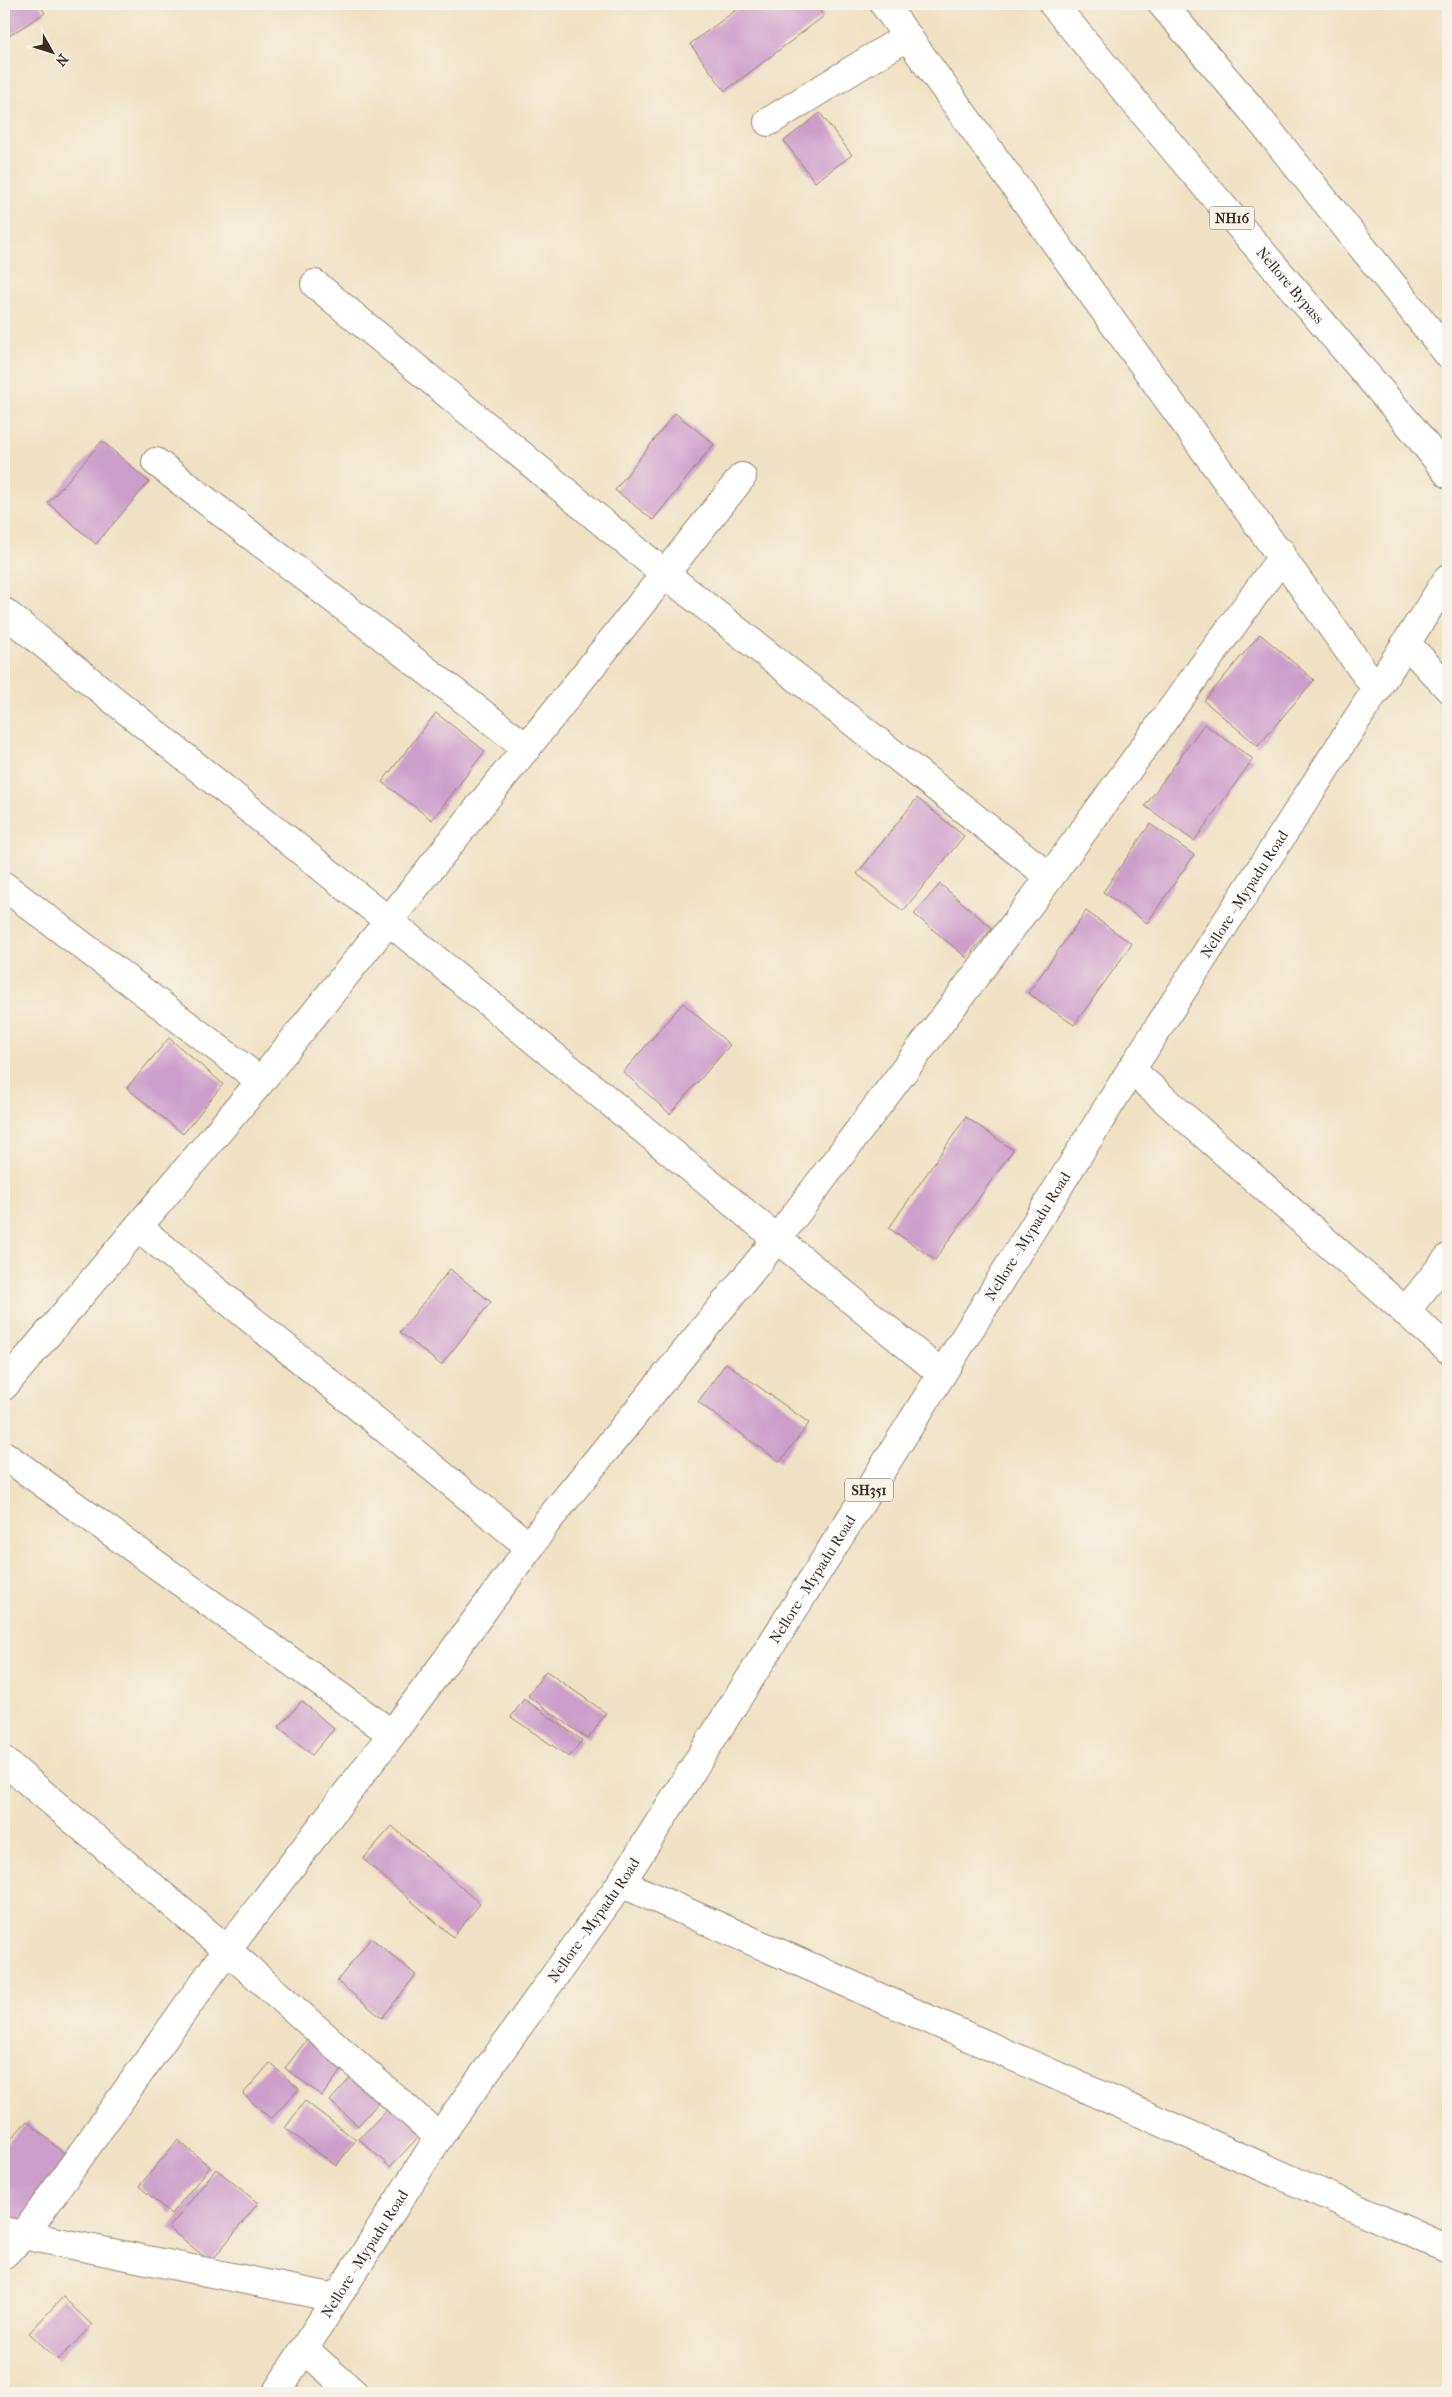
<svg xmlns="http://www.w3.org/2000/svg" width="1452" height="2397" viewBox="0 0 1452 2397" font-family="'IM FELL French Canon',serif">
	<style>
		.building { fill: #cc9eca }
		.lines { fill: none; stroke-linecap: round; stroke-linejoin: round }
		.minor-casing { stroke: #958670; stroke-width: 30 }
		.primary-casing { stroke: #958670; stroke-width: 30 }
		.trunk-casing { stroke: #958670; stroke-width: 30 }
		.minor { stroke: #fff; stroke-width: 28 }
		.primary { stroke: #fff; stroke-width: 28 }
		.trunk { stroke: #fff; stroke-width: 28 }
		.labels { text-anchor: middle; dominant-baseline: central; stroke-width: 4; stroke-linejoin: round; paint-order: stroke }
		.shield { fill: #f7f3e8; stroke: #73665b; stroke-width: 1 }
		.shield-label { font-size: 14px; font-weight: bold; fill: #3b2a1e }
		.street-label { font-size: 15px; fill: #3b2a1e; stroke: #f7f3e8 }
	</style>
	<rect width="100%" height="100%" fill="#f7f3e8"/>
	<filter id="ink" filterUnits="userSpaceOnUse"><feTurbulence type="fractalNoise" baseFrequency=".02" numOctaves="2"/><feDisplacementMap in="SourceGraphic" scale="10" xChannelSelector="R" yChannelSelector="G"/><feConvolveMatrix kernelMatrix="1 2 1 2 8 2 1 2 1" color-interpolation-filters="sRGB"/></filter>
	<filter id="wash" filterUnits="userSpaceOnUse"><feTurbulence type="fractalNoise" baseFrequency=".0096" numOctaves="4" result="noise"/><feDisplacementMap in="SourceGraphic" scale="20" xChannelSelector="R" yChannelSelector="G"/><feGaussianBlur stdDeviation="1.12" result="paint"/><feColorMatrix in="noise" values="0 0 0 0 0 0 0 0 0 0 0 0 0 0 0 0 0 1.4 0 .05"/><feComposite in="paint" operator="in"/></filter>
	<g filter="url(#wash)">
		<rect width="100%" height="100%" fill="#efe1c3"/>
		<g id="blocks">
			<g class="building">
				<polygon points="4,4 39,4 45,13 4,39"/>
				<polygon points="744,4 815,4 824,16 725,91 690,44"/>
				<polygon points="820,113 852,155 815,182 784,141"/>
				<polygon points="675,413 714,444 653,520 615,490"/>
				<polygon points="102,441 149,482 96,544 48,503"/>
				<polygon points="1260,634 1314,680 1258,746 1204,701"/>
				<polygon points="436,713 485,751 432,820 382,782"/>
				<polygon points="1204,724 1253,759 1194,841 1145,806"/>
				<polygon points="917,798 964,836 903,911 857,874"/>
				<polygon points="1150,824 1194,855 1147,923 1103,892"/>
				<polygon points="940,884 992,928 967,958 914,914"/>
				<polygon points="1086,911 1132,944 1074,1025 1028,993"/>
				<polygon points="683,1003 730,1045 670,1114 623,1072"/>
				<polygon points="169,1038 223,1084 183,1134 127,1088"/>
				<polygon points="966,1117 1013,1150 935,1260 889,1228"/>
				<polygon points="450,1269 491,1302 441,1365 400,1332"/>
				<polygon points="726,1363 809,1423 780,1462 698,1402"/>
				<polygon points="546,1671 606,1713 588,1739 528,1696"/>
				<polygon points="524,1699 582,1740 569,1757 511,1717"/>
				<polygon points="302,1701 334,1729 312,1755 279,1727"/>
				<polygon points="392,1826 480,1904 453,1937 363,1859"/>
				<polygon points="371,1938 416,1975 382,2018 337,1981"/>
				<polygon points="312,2033 348,2061 322,2096 285,2068"/>
				<polygon points="270,2063 299,2089 271,2119 243,2094"/>
				<polygon points="358,2069 386,2094 358,2126 330,2101"/>
				<polygon points="397,2099 428,2127 390,2167 359,2139"/>
				<polygon points="305,2101 356,2140 336,2166 285,2128"/>
				<polygon points="27,2121 83,2170 27,2235 4,2215 4,2147"/>
				<polygon points="178,2140 210,2167 171,2214 139,2186"/>
				<polygon points="216,2169 258,2203 211,2262 169,2228"/>
				<polygon points="63,2297 92,2325 58,2360 29,2333"/>
				<polygon points="4,2382 15,2393 4,2393"/>
			</g>
		</g>
	</g>
	<g filter="url(#ink)">
		<use href="#blocks" fill-opacity="0" stroke="#958670" stroke-width="1"/>
		<g class="lines">
			<g class="minor-casing">
				<g id="minor">
					<polyline points="884,4 1377,690"/>
					<polyline points="768,122 908,36"/>
					<polyline points="315,284 665,574 1050,877"/>
					<polyline points="156,462 527,748"/>
					<polyline points="4,612 390,922 942,1374"/>
					<polyline points="1407,644 1448,688"/>
					<polyline points="4,886 261,1081"/>
					<polyline points="1131,1070 1448,1349"/>
					<polyline points="138,1227 530,1547"/>
					<polyline points="1405,1312 1448,1258"/>
					<polyline points="4,1386 261,1081 742,477"/>
					<polyline points="4,1455 392,1734 530,1547 546,1523 777,1239 1050,877 1282,557 1281,552"/>
					<polyline points="4,1761 227,1950 439,2137"/>
					<polyline points="621,1883 1448,2249"/>
					<polyline points="8,2232 336,2298"/>
					<polyline points="4,2254 23,2236 227,1950 392,1734"/>
					<polyline points="304,2349 354,2393"/>
				</g>
			</g>
			<g class="primary-casing">
				<g id="primary">
					<path id="s1" d="M276,2393L439,2137L621,1883L942,1374L1131,1070L1448,578"/>
				</g>
			</g>
			<g class="trunk-casing">
				<g id="trunk">
					<path id="s2" d="M1053,4L1178,154L1413,429L1448,474"/>
					<polyline points="1162,4 1248,105 1448,354"/>
				</g>
			</g>
			<use href="#minor" class="minor"/>
			<use href="#primary" class="primary"/>
			<use href="#trunk" class="trunk"/>
		</g>
	</g>
	<g class="labels">
		<g class="shield">
			<rect x="1209.5" y="206.5" width="45" height="23" rx="4"/>
			<rect x="845" y="1478.5" width="48" height="23" rx="4"/>
		</g>
		<g class="shield-label">
			<text x="1232" y="218">NH16</text>
			<text x="869" y="1490">SH351</text>
		</g>
		<g class="street-label">
			<text stroke="none"><textPath href="#s2" startOffset="368">Nellore Bypass</textPath></text>
			<text stroke="none"><textPath href="#s1" startOffset="1785">Nellore - Mypadu Road</textPath></text>
			<text stroke="none"><textPath href="#s1" startOffset="1380">Nellore - Mypadu Road</textPath></text>
			<text stroke="none"><textPath href="#s1" startOffset="975">Nellore - Mypadu Road</textPath></text>
			<text stroke="none"><textPath href="#s1" startOffset="570">Nellore - Mypadu Road</textPath></text>
			<text stroke="none"><textPath href="#s1" startOffset="165">Nellore - Mypadu Road</textPath></text>
		</g>
	</g>
	<rect width="1452" height="2397" fill="none" stroke="#f7f3e8" stroke-width="20"/>
	<g transform="translate(52 52) rotate(129)" stroke="#f7f3e8" stroke-width="4" paint-order="stroke">
	<path d="M0-4L9 19L0 12L-9 19Z" fill="#3b2a1e"/>
	<text y="-8" font-size="14" font-weight="bold" text-anchor="middle" fill="#3b2a1e">N</text>
	</g>
</svg>
